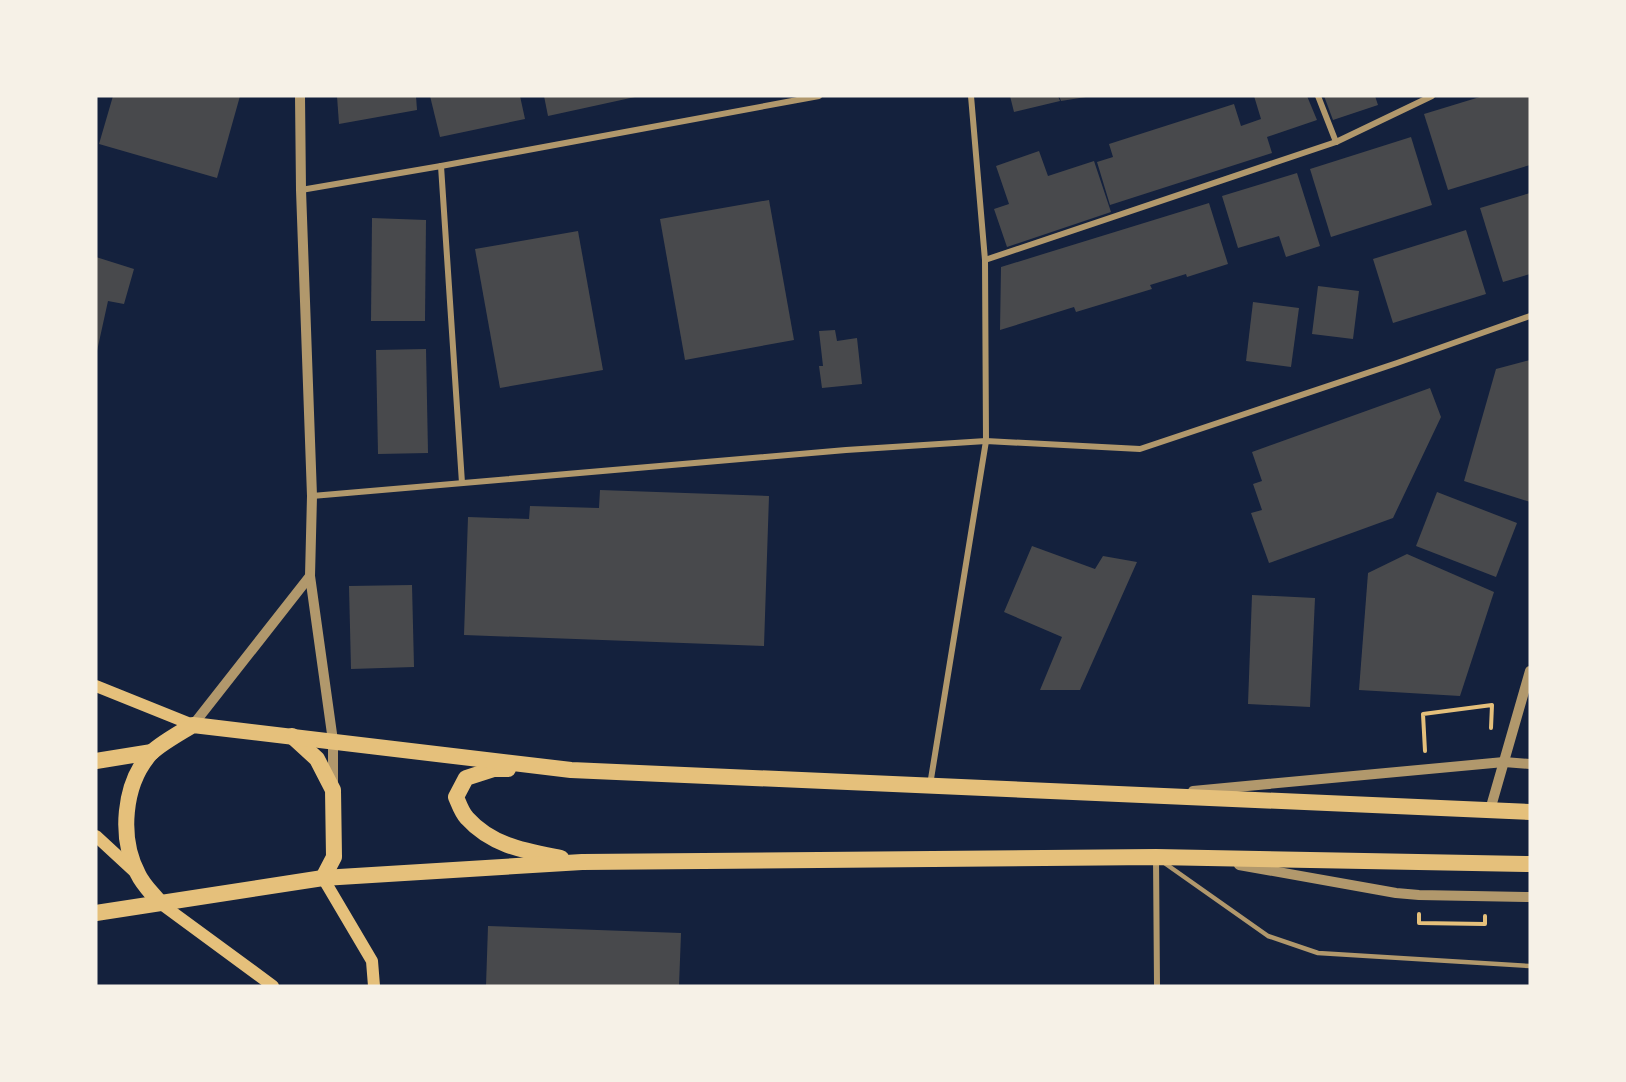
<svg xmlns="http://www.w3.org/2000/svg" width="1626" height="1082" viewBox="0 0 1626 1082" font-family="'Asap Condensed',sans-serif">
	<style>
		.building { fill: #48494c }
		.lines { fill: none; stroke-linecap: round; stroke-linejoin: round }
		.path { stroke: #e5c07b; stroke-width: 4 }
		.service { stroke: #b1986c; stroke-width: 4.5 }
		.minor { stroke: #b1986c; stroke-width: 6 }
		.tertiary { stroke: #b1986c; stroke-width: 10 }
		.secondary { stroke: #e5c07b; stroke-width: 12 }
		.trunk { stroke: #e5c07b; stroke-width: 16 }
	</style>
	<rect width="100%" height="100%" fill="#14213d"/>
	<g class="building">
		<polygon points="113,96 240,96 217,178 99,144"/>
		<polygon points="337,96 416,96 417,110 339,124"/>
		<polygon points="430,96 520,96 525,119 440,137"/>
		<polygon points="544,96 635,96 635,97 548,116"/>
		<polygon points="1010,96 1058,96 1060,101 1014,112"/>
		<polygon points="1059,96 1086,96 1086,97 1061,101"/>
		<polygon points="1254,96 1307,96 1317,120 1267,137 1272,153 1110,205 1097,162 1113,157 1109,144 1234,104 1241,126 1261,119"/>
		<polygon points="1324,96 1375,96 1378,105 1333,120"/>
		<polygon points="1483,96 1530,96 1530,165 1448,190 1424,114"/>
		<polygon points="1411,137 1432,205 1331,237 1310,169"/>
		<polygon points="1039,151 1048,176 1094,161 1111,212 1007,247 994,209 1009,204 996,166"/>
		<polygon points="1297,173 1320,246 1286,257 1279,236 1238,248 1222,196"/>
		<polygon points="1530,193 1530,274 1503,282 1480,208"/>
		<polygon points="769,200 794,340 685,360 660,219"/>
		<polygon points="1209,203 1228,264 1187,277 1186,274 1150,285 1152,289 1076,312 1074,307 1000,330 1001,267"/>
		<polygon points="372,218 426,220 425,321 371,321"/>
		<polygon points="1466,230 1486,294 1393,323 1373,259"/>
		<polygon points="578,231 603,370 500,388 475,249"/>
		<polygon points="96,257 134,269 124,304 108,301 97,351"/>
		<polygon points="1318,286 1359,291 1353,339 1312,334"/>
		<polygon points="1253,302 1299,308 1291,367 1246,361"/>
		<polygon points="835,330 837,341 857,338 862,384 822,388 819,366 823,366 819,331"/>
		<polygon points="426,349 428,453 378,454 376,350"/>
		<polygon points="1530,360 1530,502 1464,481 1496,369"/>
		<polygon points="1430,388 1441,417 1393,518 1269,563 1251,513 1262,510 1253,484 1262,481 1252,452"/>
		<polygon points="600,490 769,496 764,646 464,635 468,517 529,519 530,506 599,508"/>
		<polygon points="1437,492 1517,523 1496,577 1416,546"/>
		<polygon points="1032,546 1095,569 1103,556 1137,562 1080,690 1040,690 1062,637 1004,612"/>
		<polygon points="1407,554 1494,592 1460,696 1359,690 1368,573"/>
		<polygon points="412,585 414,667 351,669 349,586"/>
		<polygon points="1252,595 1315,598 1310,707 1248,704"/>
		<polygon points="488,926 681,933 679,986 486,986"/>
	</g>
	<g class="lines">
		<g class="path">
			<polyline points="1425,751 1423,714 1492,705 1491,728"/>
			<polyline points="1419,914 1419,923 1485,924 1485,916"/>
		</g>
		<polyline class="service" points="1163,862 1268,936 1318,953 1530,966"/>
		<g class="minor">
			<polyline points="1318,96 1336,142"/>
			<polyline points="441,166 462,483"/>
			<polyline points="301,190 441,166 819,96"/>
			<polyline points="985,260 1336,142 1432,96"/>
			<polyline points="312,496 846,450 986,441 1140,449 1397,363 1530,316"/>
			<polyline points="930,785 986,441 985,260 971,96"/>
			<polyline points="1156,857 1157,986"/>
		</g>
		<g class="tertiary">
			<polyline points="300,96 301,190 312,496 310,576 333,741 333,784"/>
			<polyline points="193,725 310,576"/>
			<polyline points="1193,791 1504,762 1530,764"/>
			<polyline points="1490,810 1530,671"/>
			<polyline points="1239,865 1396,893 1419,895 1530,897"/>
		</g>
		<g class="secondary">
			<polyline points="96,686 193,725"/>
			<polyline points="96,836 135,872"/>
			<polyline points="323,878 372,961 374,986"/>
			<polyline points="160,903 273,986"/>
		</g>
		<g class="trunk">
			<polyline points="292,736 317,759 333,790 334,857 323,878"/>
			<polyline points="96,761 152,752"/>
			<path d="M508,769H494L466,778L456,797C459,804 462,813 467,818C492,846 526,851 561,858"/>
			<path d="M160,903C153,894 143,885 138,874C119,838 123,784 151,753C160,744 181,732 193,725L571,770L1530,812"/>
			<polyline points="96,913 323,878 582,862 1156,857 1530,864"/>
		</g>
	</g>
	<rect width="1626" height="1082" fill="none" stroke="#f6f1e7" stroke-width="195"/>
</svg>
